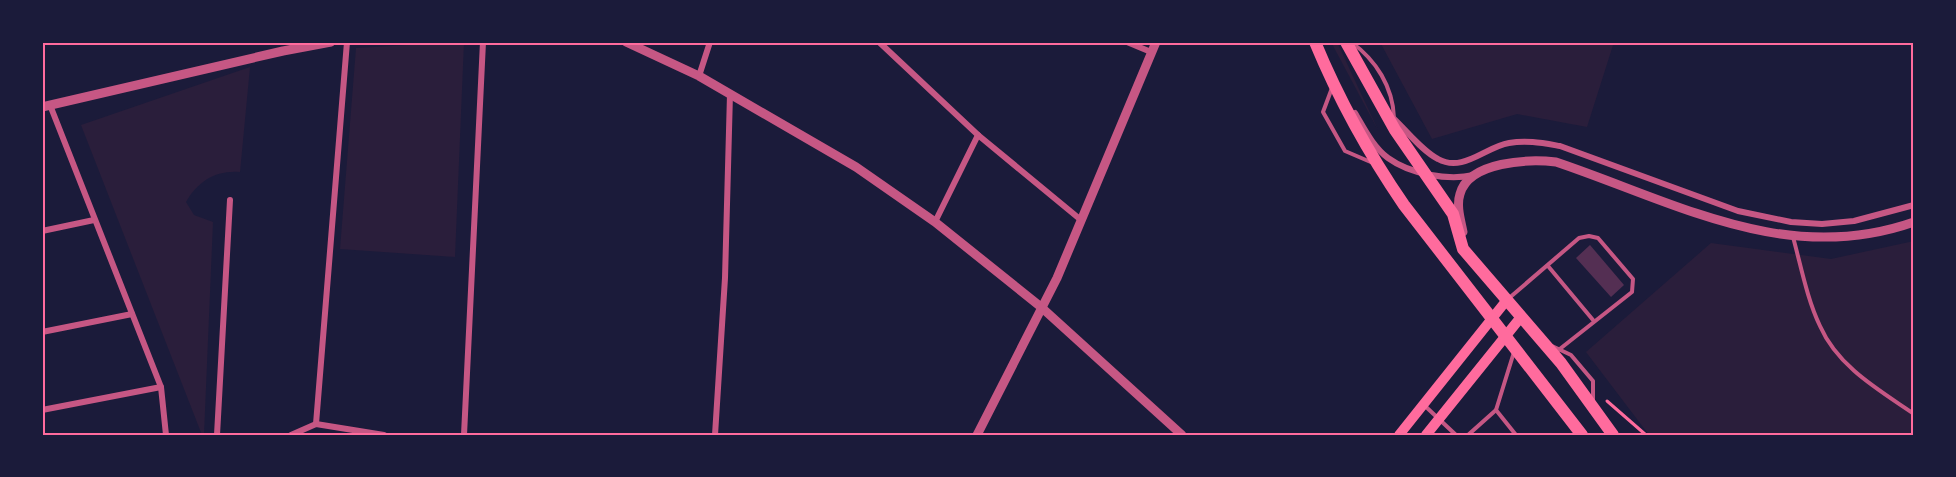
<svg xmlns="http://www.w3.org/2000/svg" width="1956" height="477" viewBox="0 0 1956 477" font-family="Arial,sans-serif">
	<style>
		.green { fill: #2a1e3b }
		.building { fill: #542f53 }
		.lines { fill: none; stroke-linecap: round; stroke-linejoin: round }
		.path { stroke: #ff6b9d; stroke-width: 3 }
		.service { stroke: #c65784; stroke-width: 4 }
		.minor { stroke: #c65784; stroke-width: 6 }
		.tertiary { stroke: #c65784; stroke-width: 9 }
		.secondary { stroke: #ff6b9d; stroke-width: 10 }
		.primary { stroke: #ff6b9d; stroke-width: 12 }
		.neatline { fill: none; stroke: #ff6b9d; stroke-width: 2 }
	</style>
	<rect width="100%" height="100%" fill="#1b1b3a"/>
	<g class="green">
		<polygon points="464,42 455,257 340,249 356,48"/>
		<polygon points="1331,42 1337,42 1378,130"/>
		<polygon points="1380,42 1614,42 1587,127 1517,114 1432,139"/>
		<path d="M250,67L240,172C216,170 198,181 186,202L194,215L213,222L204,435H202L81,125Z"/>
		<polygon points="1914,241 1914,435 1649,435 1586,352 1711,243 1831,259"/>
	</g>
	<polygon class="building" points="1590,245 1624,285 1611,297 1576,258"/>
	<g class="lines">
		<polyline class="path" points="1607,401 1646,435"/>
		<g class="service">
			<path d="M1351,42C1376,60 1393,87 1394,118"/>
			<polyline points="1332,88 1323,112 1345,151 1373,163"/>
			<path d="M1793,237C1801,266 1807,299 1820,326C1838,367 1879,390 1914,414"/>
			<polyline points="1548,266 1593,320"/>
			<polyline points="1508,299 1579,238 1589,236 1598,238 1633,279 1632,292 1556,352"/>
			<polyline points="1552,346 1571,355 1593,381 1593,402"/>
			<polyline points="1514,352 1496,410 1516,435"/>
			<polyline points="1425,406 1456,435"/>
			<polyline points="1468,435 1496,410"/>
		</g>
		<g class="minor">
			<polyline points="879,42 978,135 1081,220"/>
			<polyline points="1127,42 1151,52"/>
			<polyline points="699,76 710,42"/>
			<polyline points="50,105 161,387 166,435"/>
			<path d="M1355,113C1364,128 1373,147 1388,158C1410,174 1448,181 1474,175"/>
			<path d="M1393,118C1407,131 1422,151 1438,159C1463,173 1485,147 1509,143C1527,140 1542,143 1560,146L1738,211L1791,222L1822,224L1854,221L1914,205"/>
			<polyline points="935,222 978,135"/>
			<polyline points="42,231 94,220"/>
			<polyline points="42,332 132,314"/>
			<polyline points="42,410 161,387"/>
			<polyline points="316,424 347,42"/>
			<polyline points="217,435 230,200"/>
			<polyline points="291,435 316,424 384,435"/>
			<polyline points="464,435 483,42"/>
			<polyline points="715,435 725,278 730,94"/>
		</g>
		<g class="tertiary">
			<polyline points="626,42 699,76 856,167 935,222 1041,307 1182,435"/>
			<polyline points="42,107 283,51 331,42"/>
			<path d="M1463,232C1461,221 1456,206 1460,194C1469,161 1529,159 1556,162C1675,202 1786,267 1914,222"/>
			<polyline points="977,435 1057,278 1156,42"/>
		</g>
		<g class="secondary">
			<polyline points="1399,435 1506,301"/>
			<polyline points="1426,435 1521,317"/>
		</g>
		<g class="primary">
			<path d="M1315,42C1339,100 1369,154 1404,205L1582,435"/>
			<polyline points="1346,42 1395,130 1453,214 1463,249 1561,363 1613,435"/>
		</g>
	</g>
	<rect width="1956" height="477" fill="none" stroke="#1b1b3a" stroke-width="87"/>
	<rect x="44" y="44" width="1868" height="390" class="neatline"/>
</svg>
